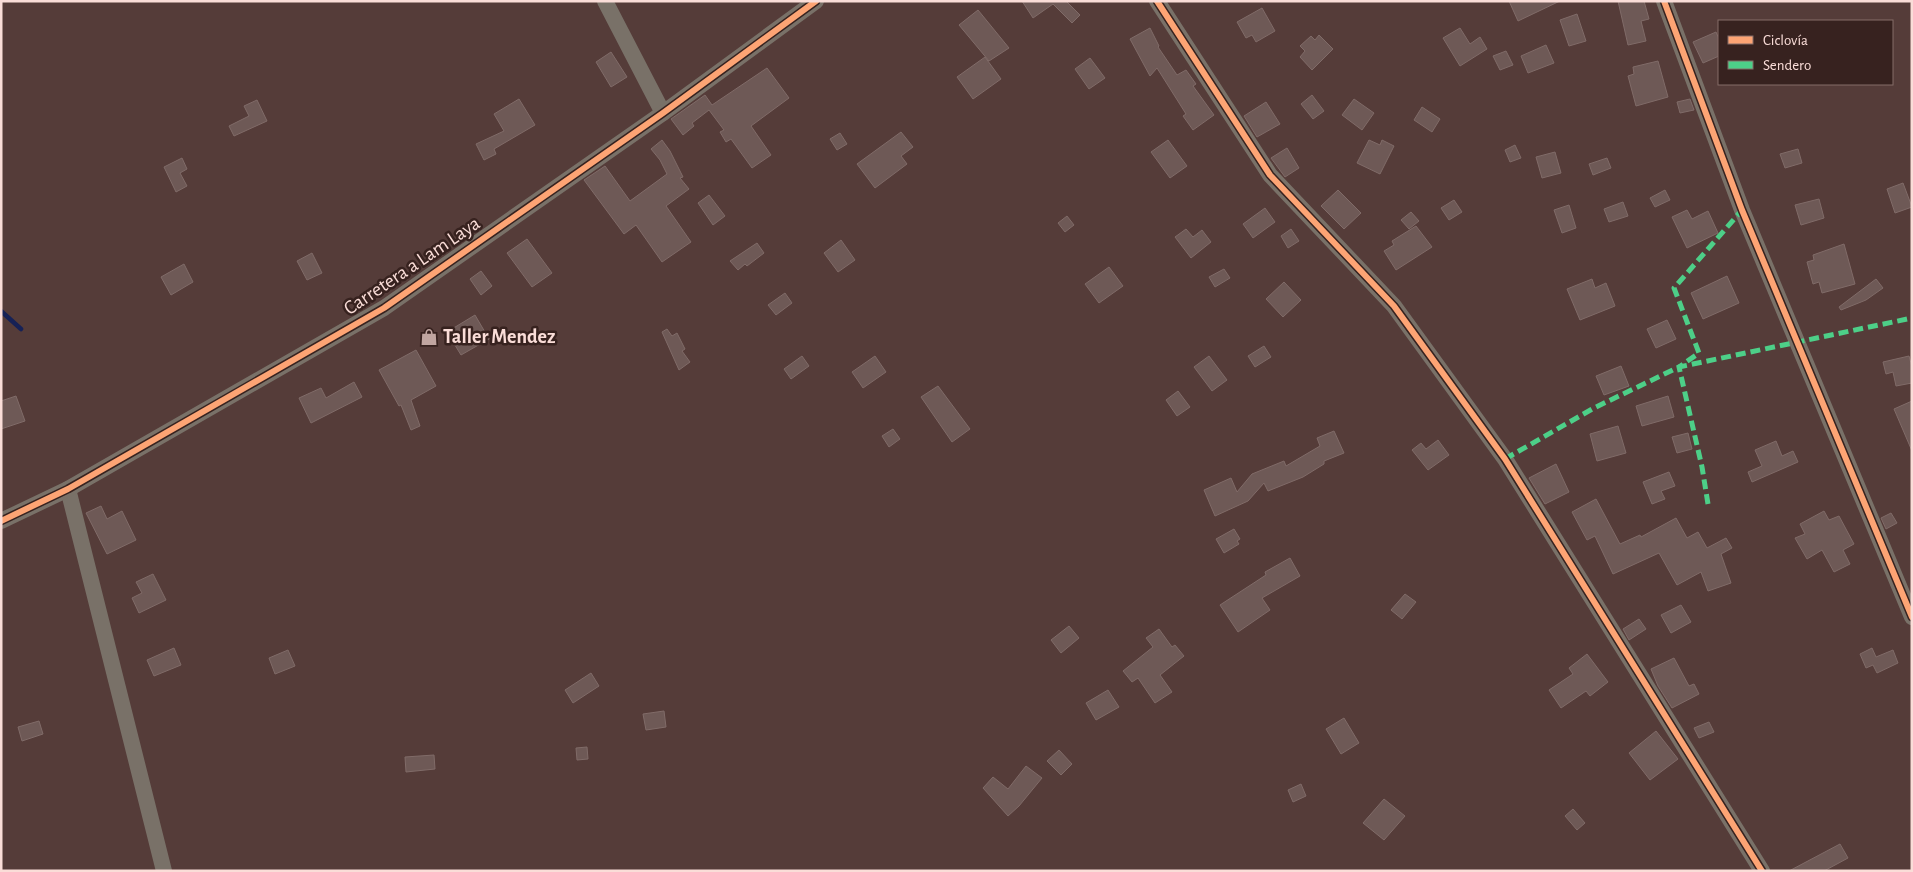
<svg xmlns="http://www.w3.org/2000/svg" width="1913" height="872" viewBox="0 0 1913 872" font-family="'Alegreya Sans',sans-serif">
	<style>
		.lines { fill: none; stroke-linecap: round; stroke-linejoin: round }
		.stream { stroke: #162156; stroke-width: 4.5 }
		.building { fill: #6e5956; stroke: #806b68 }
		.minor { stroke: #797168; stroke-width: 16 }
		.quiet { stroke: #4dcf88; stroke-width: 5; stroke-dasharray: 10 5; stroke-linecap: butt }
		.cycleway-casing { stroke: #37221f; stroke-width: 9 }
		.cycleway { stroke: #fda474; stroke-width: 6 }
		.labels { text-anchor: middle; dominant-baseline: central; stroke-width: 5; stroke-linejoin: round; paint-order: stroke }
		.street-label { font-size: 20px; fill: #faddd8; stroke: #37221f }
		.poi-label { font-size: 20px; font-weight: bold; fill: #faddd8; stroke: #37221f; text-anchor: start }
	</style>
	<rect width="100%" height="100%" fill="#553c39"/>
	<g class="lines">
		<polyline class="stream" points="1,311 21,329"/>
	</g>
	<g class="building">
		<polygon points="1022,1 1066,1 1080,15 1072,23 1053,4 1033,18"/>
		<polygon points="1509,1 1560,1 1518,21"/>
		<polygon points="1618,1 1644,1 1649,19 1641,21 1646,41 1628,45"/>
		<polygon points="1262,8 1275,31 1256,42 1252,35 1246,38 1237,22"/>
		<polygon points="978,10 1009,48 989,61 959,25"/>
		<polygon points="1577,14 1586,41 1569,46 1560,20"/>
		<polygon points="1150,28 1159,46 1158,47 1177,75 1186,70 1196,84 1193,86 1214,115 1193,130 1183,116 1186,114 1157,68 1150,76 1130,39"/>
		<polygon points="1460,28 1470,44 1480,37 1487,49 1460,66 1443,38"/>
		<polygon points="1716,32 1719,39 1719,56 1703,63 1693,42"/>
		<polygon points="1319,35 1333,49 1312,70 1300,57 1305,51 1300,46 1311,36 1315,40"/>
		<polygon points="1546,45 1554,63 1528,73 1521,56"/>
		<polygon points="1506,51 1513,65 1500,70 1493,56"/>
		<polygon points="611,52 627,77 611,87 596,62"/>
		<polygon points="985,57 1001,79 973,99 957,77"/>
		<polygon points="1090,58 1105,78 1089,89 1075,69"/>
		<polygon points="1658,61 1668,97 1636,106 1628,76 1634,74 1633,67"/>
		<polygon points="767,68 789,98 751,126 771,155 752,168 731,139 726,142 720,132 724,130 709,110 692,123 694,126 683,135 671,119 705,95 712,105"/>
		<polygon points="1312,95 1324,111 1313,119 1301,104"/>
		<polygon points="519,99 535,125 494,149 496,154 484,160 476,144 504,131 494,114"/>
		<polygon points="1354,99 1374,113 1362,130 1342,115"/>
		<polygon points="1690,99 1694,110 1680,113 1677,102"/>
		<polygon points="257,100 267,121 234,136 229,126 249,116 244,106"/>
		<polygon points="1266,102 1280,124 1257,137 1244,116"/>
		<polygon points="1422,107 1440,119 1432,132 1414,120"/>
		<polygon points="901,132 913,147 901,156 907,164 875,188 857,164"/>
		<polygon points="840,133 847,144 837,150 830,139"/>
		<polygon points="662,140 670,151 683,177 680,178 689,189 666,206 691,242 662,262 636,225 624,234 584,180 605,166 630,201 667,174 660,160 651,149"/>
		<polygon points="1168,140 1187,166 1170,178 1151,152"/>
		<polygon points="1369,140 1380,145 1382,140 1394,146 1380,174 1357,163"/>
		<polygon points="1515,145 1521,158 1510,162 1505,150"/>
		<polygon points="1287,148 1299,168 1285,177 1271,158"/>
		<polygon points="1798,149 1802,163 1785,168 1780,154"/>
		<polygon points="1555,152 1561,173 1542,178 1536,157"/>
		<polygon points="182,158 187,169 180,173 187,186 176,192 164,167"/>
		<polygon points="1607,158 1611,168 1593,175 1589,164"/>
		<polygon points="1903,183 1912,207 1895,213 1887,189"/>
		<polygon points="1338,190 1361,213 1344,229 1321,206"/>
		<polygon points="1665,190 1670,200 1655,207 1650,198"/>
		<polygon points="709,195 725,216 713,225 698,203"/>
		<polygon points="1819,199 1824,218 1801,225 1795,205"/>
		<polygon points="1454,200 1462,212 1449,220 1441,208"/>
		<polygon points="1623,202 1628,216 1609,222 1604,209"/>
		<polygon points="1569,205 1576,228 1562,233 1554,210"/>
		<polygon points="1265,208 1275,222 1253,238 1243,224"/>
		<polygon points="1687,210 1692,219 1708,211 1718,233 1687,248 1672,217"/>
		<polygon points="1411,212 1419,221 1409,229 1401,220"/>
		<polygon points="1067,216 1074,225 1065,232 1058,223"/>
		<polygon points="1416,226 1432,247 1396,270 1384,251 1394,245 1392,241"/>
		<polygon points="1186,229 1193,237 1202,230 1211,242 1191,258 1175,237"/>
		<polygon points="1291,229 1299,241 1288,248 1281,236"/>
		<polygon points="527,239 552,273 532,287 507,253"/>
		<polygon points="841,240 855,260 838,272 824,253"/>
		<polygon points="757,243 764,253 747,266 745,264 738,270 730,261"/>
		<polygon points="1844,244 1855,284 1822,293 1819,282 1813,284 1807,262 1814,260 1813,255"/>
		<polygon points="312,253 322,273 307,280 297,261"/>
		<polygon points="184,264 193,282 171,295 161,277"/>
		<polygon points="1109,267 1123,286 1099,303 1085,284"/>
		<polygon points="1224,269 1230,278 1215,287 1209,277"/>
		<polygon points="481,271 492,286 481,295 470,279"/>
		<polygon points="1727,276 1739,303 1703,319 1691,293"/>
		<polygon points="1592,279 1595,288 1606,283 1615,306 1580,320 1567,289"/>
		<polygon points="1876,279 1883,288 1866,300 1841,310 1839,307"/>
		<polygon points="1284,282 1301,300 1283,317 1266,299"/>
		<polygon points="785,293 792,303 776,315 768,305"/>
		<polygon points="475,315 489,339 461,355 447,332"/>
		<polygon points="1667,320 1676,339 1656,348 1647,329"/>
		<polygon points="667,329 672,336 677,333 685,349 682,351 690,362 679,370 662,332"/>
		<polygon points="1264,346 1271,357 1255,367 1248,356"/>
		<polygon points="416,350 436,386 411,400 420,426 411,430 401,405 399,406 379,370"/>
		<polygon points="802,356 809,366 791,379 784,369"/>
		<polygon points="875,356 886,372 863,388 852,372"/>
		<polygon points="1209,356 1227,380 1212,391 1194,367"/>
		<polygon points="1909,356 1912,367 1912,383 1896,386 1893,372 1886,374 1883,362"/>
		<polygon points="1621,366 1629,386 1604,395 1596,376"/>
		<polygon points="354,382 362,397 311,423 299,398 321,388 326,398"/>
		<polygon points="938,386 970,429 952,442 921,397"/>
		<polygon points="1178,391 1190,407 1177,416 1166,400"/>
		<polygon points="16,396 25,421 1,429 1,401"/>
		<polygon points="1668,396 1674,417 1642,426 1636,406"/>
		<polygon points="1912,401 1912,451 1894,409"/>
		<polygon points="1618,426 1626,453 1597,461 1590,434"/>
		<polygon points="893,429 900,439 889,447 882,436"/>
		<polygon points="1334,431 1344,453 1324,461 1324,464 1303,477 1268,491 1264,483 1248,501 1215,516 1204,490 1231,478 1237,492 1252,474 1284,461 1286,466 1320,446 1317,438"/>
		<polygon points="1688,433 1692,449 1677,453 1672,437"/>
		<polygon points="1438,440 1449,455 1428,470 1412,450 1421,443 1426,449"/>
		<polygon points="1776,441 1782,456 1793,451 1798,462 1752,482 1748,472 1762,466 1755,450"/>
		<polygon points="1556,464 1569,492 1545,504 1529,478"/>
		<polygon points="1669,472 1675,486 1661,491 1665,499 1652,504 1643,482"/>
		<polygon points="1596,499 1620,544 1640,535 1641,537 1676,518 1687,538 1698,532 1707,548 1726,538 1732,548 1721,554 1731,583 1708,591 1701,572 1677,585 1659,553 1613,574 1595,536 1587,540 1572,512"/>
		<polygon points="101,506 107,519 122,511 136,540 107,554 86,513"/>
		<polygon points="1824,511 1829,520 1839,516 1854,544 1843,550 1850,564 1834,572 1822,550 1807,559 1795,538 1805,534 1800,524"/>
		<polygon points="1891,513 1897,523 1886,529 1881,518"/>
		<polygon points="1234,529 1240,539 1237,541 1239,544 1224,553 1216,539"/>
		<polygon points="1290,558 1300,576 1262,598 1270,610 1238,632 1220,605 1266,575 1265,572"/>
		<polygon points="153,574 166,600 139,613 132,598 142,593 136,582"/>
		<polygon points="1405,594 1416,602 1402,619 1391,610"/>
		<polygon points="1681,605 1691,622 1671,633 1661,615"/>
		<polygon points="1639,619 1646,629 1629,640 1623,629"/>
		<polygon points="1069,626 1079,638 1061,653 1051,640"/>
		<polygon points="1159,629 1172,647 1175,645 1184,656 1160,675 1172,692 1155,703 1138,678 1132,682 1123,671 1153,647 1146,638"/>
		<polygon points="174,648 181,665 154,676 147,660"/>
		<polygon points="1872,648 1876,657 1893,650 1898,663 1877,673 1873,665 1866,668 1860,654"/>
		<polygon points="288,650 295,666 275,674 269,658"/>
		<polygon points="1587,654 1608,682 1590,696 1586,691 1561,708 1549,690 1573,674 1569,668"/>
		<polygon points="1674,658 1689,686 1694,684 1699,694 1672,708 1658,686 1651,669"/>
		<polygon points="591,673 599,686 573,703 565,690"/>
		<polygon points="1108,690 1119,707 1096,720 1086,703"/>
		<polygon points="664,711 666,727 646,730 643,714"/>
		<polygon points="1344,718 1359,743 1341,754 1326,729"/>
		<polygon points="39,721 43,734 22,741 18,727"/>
		<polygon points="1709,722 1714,732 1699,738 1694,728"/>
		<polygon points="1656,731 1678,759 1650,780 1629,753"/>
		<polygon points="587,747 588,759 577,760 576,748"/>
		<polygon points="1059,750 1072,764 1061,775 1047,761"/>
		<polygon points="434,755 435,769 406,772 405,757"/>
		<polygon points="1026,766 1042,778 1019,806 1008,816 983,788 993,777 1008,789"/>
		<polygon points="1301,784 1306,796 1293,802 1288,790"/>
		<polygon points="1384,799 1405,816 1384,840 1363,823"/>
		<polygon points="1573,809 1585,823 1577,830 1565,816"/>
		<polygon points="1840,844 1848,858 1824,871 1789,871"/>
	</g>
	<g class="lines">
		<g class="minor">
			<polyline points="605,1 663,113"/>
			<polyline points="1157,1 1270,175 1394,306 1505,459 1762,871"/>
			<polyline points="1664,1 1742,210 1912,617"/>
			<polyline points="68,489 164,871"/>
			<polyline points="1,521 68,489 384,308 663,113 816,1"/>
		</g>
		<g class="quiet">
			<polyline points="1505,459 1594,408 1679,367 1912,318"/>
			<polyline points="1708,504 1702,467 1679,367 1699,353 1674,288 1742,210"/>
		</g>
		<g class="cycleway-casing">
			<g id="cycleway">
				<polyline points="1157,1 1270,175 1394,306 1505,459 1762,871"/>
				<polyline points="1664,1 1742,210 1912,617"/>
				<polyline points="1,521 68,489 384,308 663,113 816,1"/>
			</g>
		</g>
		<use href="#cycleway" class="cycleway"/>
	</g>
	<defs>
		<g id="shop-bare" transform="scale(1.35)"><path d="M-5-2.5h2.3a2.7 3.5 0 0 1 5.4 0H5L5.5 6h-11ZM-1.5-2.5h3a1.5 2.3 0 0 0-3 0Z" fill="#c0a5a0" stroke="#37221f" stroke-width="2.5" paint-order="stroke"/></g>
	</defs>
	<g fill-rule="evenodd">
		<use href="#shop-bare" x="429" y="337"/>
	</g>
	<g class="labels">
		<g class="street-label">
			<text transform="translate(412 266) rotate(-34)">Carretera a Lam Laya</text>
		</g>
		<g class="poi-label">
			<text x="443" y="337">Taller Mendez</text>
		</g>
	</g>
	<rect width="1913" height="872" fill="none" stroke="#faddd8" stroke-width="5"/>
	<rect x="1718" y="20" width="175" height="65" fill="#37221f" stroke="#856d69"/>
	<rect x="1728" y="36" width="25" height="8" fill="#fda474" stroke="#856d69"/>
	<text x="1763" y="45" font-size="15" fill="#faddd8">Ciclovía</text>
	<rect x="1728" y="61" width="25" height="8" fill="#4dcf88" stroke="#856d69"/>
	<text x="1763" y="70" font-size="15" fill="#faddd8">Sendero</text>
</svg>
